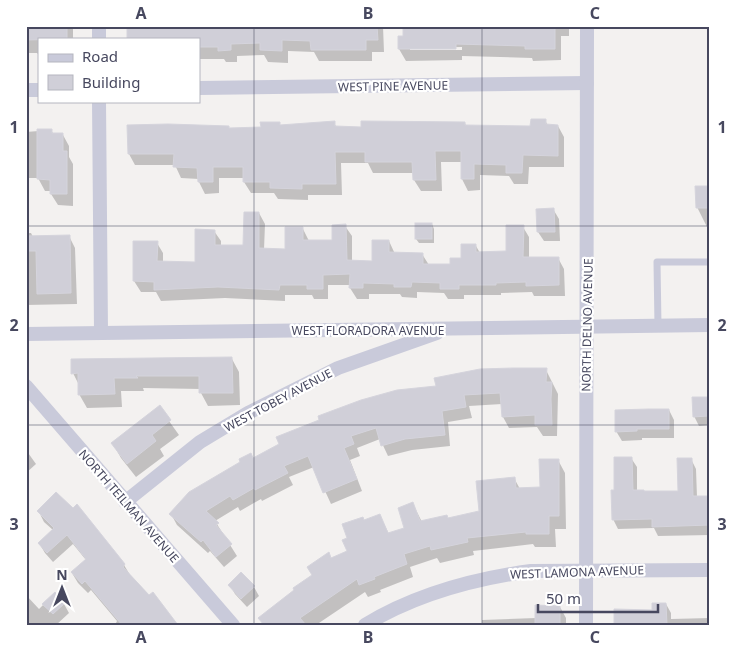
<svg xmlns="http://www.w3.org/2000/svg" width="736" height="651" viewBox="0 0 736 651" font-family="'Noto Sans',sans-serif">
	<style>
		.shadow { fill: #0003; fill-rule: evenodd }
		.building { fill: #d0cfd8; stroke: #d5d4dc }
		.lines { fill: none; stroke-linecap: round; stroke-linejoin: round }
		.lane { stroke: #c9cada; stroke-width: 7 }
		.street { stroke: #c9cada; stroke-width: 14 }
		.grid { fill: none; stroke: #47485f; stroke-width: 1; stroke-opacity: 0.55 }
		.labels { text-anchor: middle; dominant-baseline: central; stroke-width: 4.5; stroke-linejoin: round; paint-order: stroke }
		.street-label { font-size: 12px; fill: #47485f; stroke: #fff }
		.neatline { fill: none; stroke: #47485f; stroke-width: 2 }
		.grid-label { font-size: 16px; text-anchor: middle; font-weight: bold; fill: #47485f }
	</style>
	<rect width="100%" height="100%" fill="#f3f1f0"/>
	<g class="shadow">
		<polygon points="26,26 73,26 73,39 39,39 39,55 37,53 26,53"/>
		<polygon points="171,26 383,26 384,52 372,52 372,61 319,61 314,52 288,51 288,63 268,62 264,55 237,56 237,62 226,62 224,59 199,59 199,39"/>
		<path d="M405,26H569V36H561V60L533,61L532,58L462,56V60L406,61L399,49L404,38ZM462,47V50H410V48Z"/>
		<polygon points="545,120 548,126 558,126 564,137 564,167 529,167 528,184 514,184 509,176 480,175 480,190 468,191 462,179 462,162 441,162 442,191 421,191 414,180 414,173 373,173 368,163 341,163 342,195 308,195 308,200 278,199 274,193 251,193 244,182 244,178 219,178 219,193 205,194 199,182 199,179 181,178 175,165 135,165 129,154 229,129 334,123 337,128 362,128 465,123 466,126 532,127"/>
		<polygon points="51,130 54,135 63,135 69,146 69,157 73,164 73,206 58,205 51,194 51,191 45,191 38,178 26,178 26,132"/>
		<polygon points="710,187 710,233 697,207"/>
		<polygon points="553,209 559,219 560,241 544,241 538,232"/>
		<polygon points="259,213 265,224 264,250 286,250 303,229 309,241 333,241 345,226 352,236 352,262 373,262 389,241 395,254 422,254 429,265 452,265 462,260 476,246 480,253 507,252 523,227 529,237 529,258 558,258 564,269 565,296 534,296 532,292 501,293 501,295 464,295 464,299 448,299 444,293 417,292 417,298 402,297 400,294 369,294 369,299 357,299 350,288 350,285 328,285 328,299 314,299 312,295 285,295 285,301 225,298 161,301 156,292 141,292 134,281 135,242 157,243 163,253 163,263 196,263 214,231 221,241 221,246 245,247"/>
		<polygon points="432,224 434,229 434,243 419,243 416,239"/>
		<polygon points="26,233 31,233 33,237 69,236 75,248 77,304 26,305"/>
		<polygon points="232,359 239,372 240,405 208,406 201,393 201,389 143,388 144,391 121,391 122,407 87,408 79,394 79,385 73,373"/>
		<polygon points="546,370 558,394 557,436 543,436 537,427 509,428 503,417 502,404 469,406 472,418 448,422 450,446 412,450 388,456 380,439 357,448 360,456 350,460 362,491 331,504 314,467 289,477 293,485 262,501 261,499 240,511 238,507 215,521 237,556 224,567 210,551 208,553 177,525 171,514 253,459 437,387"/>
		<polygon points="707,398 710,402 710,425 699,426 694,416"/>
		<polygon points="159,407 179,435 160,449 164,456 136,477 121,458 113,444"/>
		<polygon points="669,410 674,420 674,438 642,438 642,440 622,441 616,431"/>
		<polygon points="26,450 36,464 26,473"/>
		<polygon points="631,458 637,467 637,491 679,492 691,459 696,469 697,497 710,497 710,535 658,536 654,528 618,529 613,519 616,491"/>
		<polygon points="558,460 565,473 566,529 555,529 556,547 535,547 533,544 473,551 474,555 440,563 437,558 410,567 413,577 380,590 381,592 368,597 365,592 316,625 264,625 260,618 313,576 331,559 348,551 349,538 364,521 380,516 389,534 406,529 413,504 422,522 448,520 481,512 514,478 520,489 541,489"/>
		<polygon points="39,512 124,565 130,575 177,625 115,625 117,621 91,590 88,593 78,583 72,573 86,560 73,544 53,562 45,553 39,543 53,530 44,522"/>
		<polygon points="230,585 254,587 259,596 247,607 235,594"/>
		<polygon points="54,594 64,604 69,613 56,625 26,625 26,595 39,609"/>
		<polygon points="666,604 671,613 671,619 710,618 710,625 615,625 653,611"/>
		<polygon points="560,607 566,618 566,625 482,625 482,620 536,618"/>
	</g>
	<g class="building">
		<polygon points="26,26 67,26 67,39 26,40"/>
		<polygon points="127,26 377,26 378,40 366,40 366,50 311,50 310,41 282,40 282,51 260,50 260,43 231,44 231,50 218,51 218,47 199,47 199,39 127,39"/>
		<polygon points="403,26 555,26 555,49 525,49 525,46 456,44 456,49 398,49 398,36 403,36"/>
		<polygon points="531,119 546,119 546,124 558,125 558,156 523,155 522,173 506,173 506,165 474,164 474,179 461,179 461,151 435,151 436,180 413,180 412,162 365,162 365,152 335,152 336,184 302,184 302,189 270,188 270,182 243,182 243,167 213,167 213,182 198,182 197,168 173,167 174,154 128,154 127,125 168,124 229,126 229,128 261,127 260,122 280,122 280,125 335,121 335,126 361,127 361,121 465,122 465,125 530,126"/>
		<polygon points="37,129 52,129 52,133 63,133 63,151 67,151 67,194 50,194 50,180 37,179"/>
		<polygon points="695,186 710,186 710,208 696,208"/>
		<polygon points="554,208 555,232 537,232 536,209"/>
		<polygon points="244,212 259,212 259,248 285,249 285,227 303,227 303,240 332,240 332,225 346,224 347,260 372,261 372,240 389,240 389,252 423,253 423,264 450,264 450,258 461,258 461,244 476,244 476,252 506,251 506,225 524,225 523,257 559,257 559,285 526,286 526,282 496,283 496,285 459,285 459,289 440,289 440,283 412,282 411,287 394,287 394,284 363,283 363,288 349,288 350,274 323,275 323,289 307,289 307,285 280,285 279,290 218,287 154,290 154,282 133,281 133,241 158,241 157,261 195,262 195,229 215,230 215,245 243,245"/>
		<rect x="415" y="223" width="17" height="16"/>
		<polygon points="70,235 71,293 37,294 36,251 26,251 26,236"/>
		<polygon points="232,357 233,393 199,393 199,376 136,376 138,378 114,378 115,394 78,395 78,373 71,374 71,359"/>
		<polygon points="513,368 547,368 546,382 552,382 551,399 552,425 535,425 535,415 502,417 500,393 464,395 466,407 442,411 445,435 405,439 381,446 376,428 351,436 354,444 344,448 357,479 323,493 308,456 284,466 288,473 255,490 254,488 233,500 230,496 206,511 219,523 216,525 232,544 216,557 203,540 201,542 169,514 189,492 240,462 239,459 251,453 253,458 279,444 276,437 319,420 318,416 361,400 397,390 436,386 434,378 480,369"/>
		<polygon points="692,397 708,397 708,416 693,417"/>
		<polygon points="160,405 171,420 152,435 156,441 127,464 111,443"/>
		<polygon points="649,409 669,409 669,429 637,429 637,431 615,432 615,410"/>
		<polygon points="614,457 632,457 633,490 644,490 644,491 678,491 677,458 692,458 693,496 710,496 710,525 652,527 652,519 612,520 611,490 614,490"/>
		<polygon points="539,459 559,459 559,516 549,516 549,534 526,534 526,532 467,538 468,542 431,550 430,546 404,554 407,564 374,577 375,579 359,585 357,579 300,618 306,625 264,625 258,618 294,590 293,588 312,575 307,567 329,552 331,558 347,551 342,540 347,538 342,524 363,517 364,520 380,514 388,533 404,528 398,508 413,502 420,521 447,515 448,518 479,511 476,481 515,477 516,488 540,487"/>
		<polygon points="56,492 73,508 77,504 125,564 123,567 149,595 153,592 178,625 122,625 85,581 82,584 71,572 86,559 67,535 47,553 38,543 54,528 37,511"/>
		<polygon points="241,572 255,586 241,599 228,585"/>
		<polygon points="55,592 65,603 53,614 42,604"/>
		<polygon points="652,603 666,603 667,625 614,625 614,609 652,610"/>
		<polygon points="535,605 560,606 560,625 535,625"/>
	</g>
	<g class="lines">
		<polyline class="lane" points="658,326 657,262 710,262"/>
		<g class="street">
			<polyline points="99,26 99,39"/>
			<polyline points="199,88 587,83"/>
			<polyline points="26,90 39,90"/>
			<polyline points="99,101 101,331"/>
			<polyline points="26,334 710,325"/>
			<polyline points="26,386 233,625"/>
			<polyline points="125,502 200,442 248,413 338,368 437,333"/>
			<path d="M365,625C416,594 472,579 531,571L710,570"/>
			<polyline points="586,625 587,26"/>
		</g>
	</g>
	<path class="grid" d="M254,26V625M482,26V625M26,226H710M26,425H710"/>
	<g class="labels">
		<g class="street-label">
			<text transform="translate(393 86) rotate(-1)">WEST PINE AVENUE</text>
			<text transform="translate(587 325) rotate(-89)">NORTH DELNO AVENUE</text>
			<text x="368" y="330">WEST FLORADORA AVENUE</text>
			<text transform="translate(278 400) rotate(-28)">WEST TOBEY AVENUE</text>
			<text transform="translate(129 506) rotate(49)">NORTH TEILMAN AVENUE</text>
			<text transform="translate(577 572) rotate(-2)">WEST LAMONA AVENUE</text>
		</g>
	</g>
	<rect width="736" height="651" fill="none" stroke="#ffffff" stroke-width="55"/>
	<rect x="38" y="38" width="162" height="65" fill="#ffffff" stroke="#b5b6bf"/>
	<rect x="48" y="54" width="25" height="8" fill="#c9cada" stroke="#b5b6bf"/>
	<text x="82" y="62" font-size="15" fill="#47485f">Road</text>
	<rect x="48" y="75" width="25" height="15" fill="#d0cfd8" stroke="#b5b6bf"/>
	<text x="82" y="88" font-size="15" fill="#47485f">Building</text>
	<g transform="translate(62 588)" stroke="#ffffff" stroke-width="4" paint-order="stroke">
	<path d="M0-4L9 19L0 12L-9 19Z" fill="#47485f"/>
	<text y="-8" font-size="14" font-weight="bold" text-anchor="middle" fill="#47485f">N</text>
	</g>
	<path d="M538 604v8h120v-8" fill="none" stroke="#47485f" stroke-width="2.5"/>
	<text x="546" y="604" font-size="15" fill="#47485f" stroke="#ffffff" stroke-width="4" paint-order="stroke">50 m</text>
	<rect x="28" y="28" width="680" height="596" class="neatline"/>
	<g class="grid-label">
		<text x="141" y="19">A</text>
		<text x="368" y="19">B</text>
		<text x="595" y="19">C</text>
		<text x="14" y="133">1</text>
		<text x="722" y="133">1</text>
		<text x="14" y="331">2</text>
		<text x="722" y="331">2</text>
		<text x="14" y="530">3</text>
		<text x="722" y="530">3</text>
		<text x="141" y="643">A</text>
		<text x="368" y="643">B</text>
		<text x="595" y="643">C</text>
	</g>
</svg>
